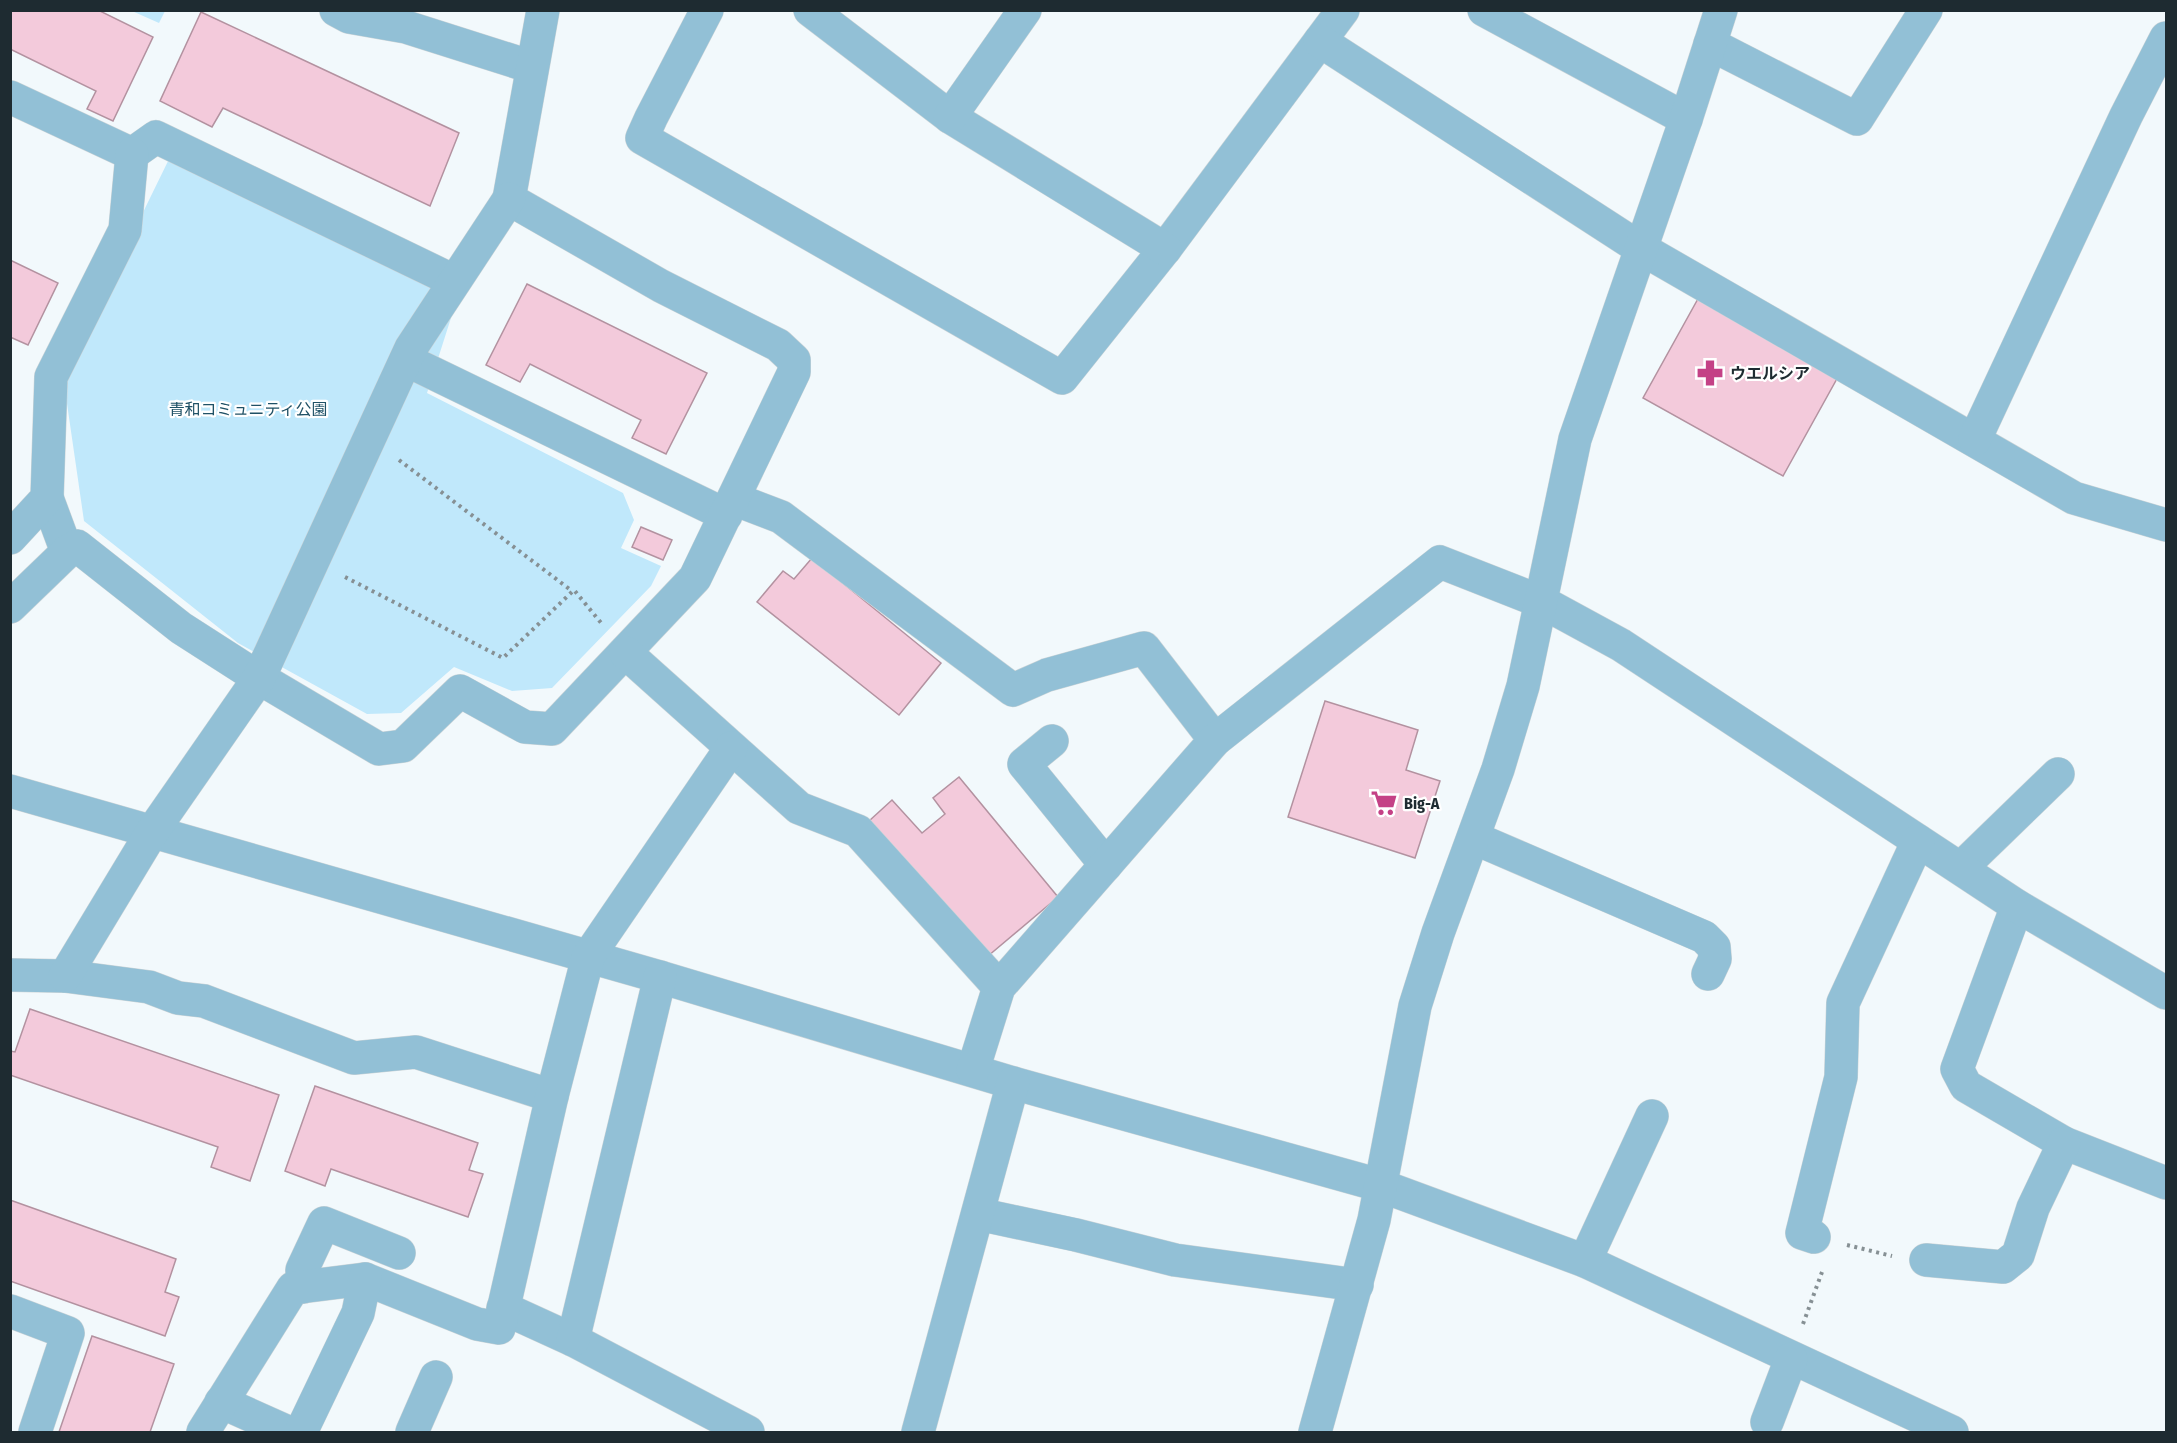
<svg xmlns="http://www.w3.org/2000/svg" width="2177" height="1443" viewBox="0 0 2177 1443" font-family="'Fira Sans Condensed','Noto Sans JP',sans-serif">
	<style>
		.green { fill: #c0e8fb }
		.building { fill: #f3cadb; stroke: #b392a0; stroke-width: 1.5 }
		.lines { fill: none; stroke-linecap: round; stroke-linejoin: round }
		.minor-casing { stroke: #ccd4d7; stroke-width: 34 }
		.path { stroke: #869094; stroke-width: 4; stroke-dasharray: 3 4.5; stroke-linecap: butt }
		.minor { stroke: #92c0d6; stroke-width: 33 }
		.labels { text-anchor: middle; dominant-baseline: central; stroke-width: 4.5; stroke-linejoin: round; paint-order: stroke }
		.poi-label { font-size: 16px; font-weight: bold; fill: #1e2b31; stroke: #fff; text-anchor: start }
		.park-label { font-size: 16px; fill: #1f5166; stroke: #fff }
	</style>
	<rect width="100%" height="100%" fill="#f2f9fc"/>
	<g class="green">
		<polygon points="132,11 165,10 165,11 159,23"/>
		<polygon points="172,153 458,296 427,393 623,493 634,520 621,548 661,566 651,586 552,688 512,691 454,667 401,713 367,714 238,643 84,521 63,376"/>
	</g>
	<g class="building">
		<polygon points="10,10 98,10 153,37 113,121 87,109 96,91 10,49"/>
		<polygon points="201,12 459,133 430,206 223,108 212,127 160,101"/>
		<polygon points="10,260 58,283 28,345 10,337"/>
		<polygon points="527,284 707,373 666,454 632,438 641,420 530,364 520,382 486,365"/>
		<polygon points="1699,297 1839,375 1783,476 1643,398"/>
		<polygon points="641,527 672,540 663,560 632,547"/>
		<polygon points="812,558 941,663 899,715 757,602 783,571 794,579"/>
		<polygon points="1325,701 1418,730 1406,770 1440,781 1415,858 1288,817"/>
		<polygon points="959,777 1058,897 988,956 869,821 892,800 922,833 945,814 933,798"/>
		<polygon points="30,1009 279,1095 250,1181 211,1167 218,1147 10,1075 10,1051 15,1052"/>
		<polygon points="315,1086 478,1143 469,1170 483,1174 468,1217 331,1169 325,1186 285,1171"/>
		<polygon points="10,1200 176,1259 165,1292 179,1297 165,1336 10,1281"/>
		<polygon points="92,1336 174,1364 150,1432 59,1432"/>
	</g>
	<g class="lines">
		<g class="minor-casing">
			<g id="minor">
				<polyline points="336,10 349,17 406,27 532,67"/>
				<polyline points="707,10 651,118 642,138 1062,378 1165,249 1343,10"/>
				<polyline points="810,10 950,117 1165,249"/>
				<polyline points="1484,10 1686,119"/>
				<polyline points="1320,41 1640,248 2074,498 2166,525"/>
				<polyline points="1710,44 1857,119 1926,10"/>
				<polyline points="10,97 132,154 156,137 454,281"/>
				<polyline points="950,117 1025,10"/>
				<polyline points="406,360 726,515"/>
				<polyline points="1975,439 2126,116 2166,38"/>
				<polyline points="47,498 67,552"/>
				<polyline points="734,499 781,517 1013,690 1047,675 1144,648 1215,740"/>
				<polyline points="10,538 47,498 51,377 125,230 132,154"/>
				<polyline points="10,607 67,552 77,546 181,628 259,678 379,749 403,746 460,691 525,727 552,729 695,578 794,372 794,360 778,345 661,286 509,199 543,10"/>
				<polyline points="626,653 799,808 858,831 999,987"/>
				<polyline points="1052,741 1024,764 1106,865"/>
				<polyline points="10,791 660,977 1013,1083 1379,1185 1585,1261 1952,1432"/>
				<polyline points="1474,838 1704,937 1714,947 1715,959 1708,974"/>
				<polyline points="1961,868 2058,774"/>
				<polyline points="2017,906 1957,1069 1966,1086 2064,1143 2166,1183"/>
				<polyline points="10,975 65,976 149,987 178,998 204,1001 354,1058 416,1052 552,1096"/>
				<polyline points="65,976 152,832 259,678 411,348 509,199"/>
				<polyline points="973,1070 999,987 1215,740 1440,562 1542,602 1621,645 2017,906 2166,993"/>
				<polyline points="978,1214 1076,1235 1175,1260 1357,1285"/>
				<polyline points="1814,1237 1802,1233 1841,1077 1843,1003 1918,841"/>
				<polyline points="1926,1260 2003,1267 2018,1255 2033,1208 2064,1143"/>
				<polyline points="1585,1261 1652,1116"/>
				<polyline points="303,1287 302,1270 324,1223 399,1253"/>
				<polyline points="503,1308 573,1340 748,1432"/>
				<polyline points="10,1311 68,1333 35,1432"/>
				<polyline points="573,1340 660,977"/>
				<polyline points="221,1402 288,1432"/>
				<polyline points="1767,1422 1791,1359"/>
				<polyline points="203,1432 293,1288 365,1279 477,1324 499,1328 552,1096 588,957 731,748"/>
				<polyline points="301,1432 358,1313 365,1279"/>
				<polyline points="412,1432 436,1377"/>
				<polyline points="918,1432 1013,1083"/>
				<polyline points="1315,1432 1374,1220 1415,1006 1438,933 1498,769 1523,686 1575,439 1686,119 1721,10"/>
			</g>
		</g>
		<g class="path">
			<polyline points="399,460 572,591"/>
			<polyline points="345,577 503,658 574,590 602,624"/>
			<polyline points="1847,1245 1892,1256"/>
			<polyline points="1803,1324 1822,1272"/>
		</g>
		<use href="#minor" class="minor"/>
	</g>
	<defs>
		<g id="pharmacy-bare" transform="scale(2.07)"><path d="M-2-6h4v4h4v4h-4v4h-4v-4h-4v-4h4Z" fill="#c44186" stroke="#fff" stroke-width="2.5" paint-order="stroke"/></g>
		<g id="supermarket-bare" transform="scale(2.07)"><path d="M-6-5.5h2.5l.6 2H6L4.5 2H-2.5L-4.4-4H-6ZM-1.5 3.2a1.3 1.3 0 1 0 .1 0ZM3 3.2a1.3 1.3 0 1 0 .1 0Z" fill="#c44186" stroke="#fff" stroke-width="2.5" paint-order="stroke"/></g>
	</defs>
	<g fill-rule="evenodd">
		<use href="#pharmacy-bare" x="1710" y="373"/>
		<use href="#supermarket-bare" x="1384" y="803"/>
	</g>
	<g class="labels">
		<g class="poi-label">
			<text x="1730" y="373">ウエルシア</text>
			<text x="1404" y="803">Big-A</text>
		</g>
		<g class="park-label">
			<text x="248" y="409">青和コミュニティ公園</text>
		</g>
	</g>
	<rect width="2177" height="1443" fill="none" stroke="#1e2b31" stroke-width="24"/>
</svg>
